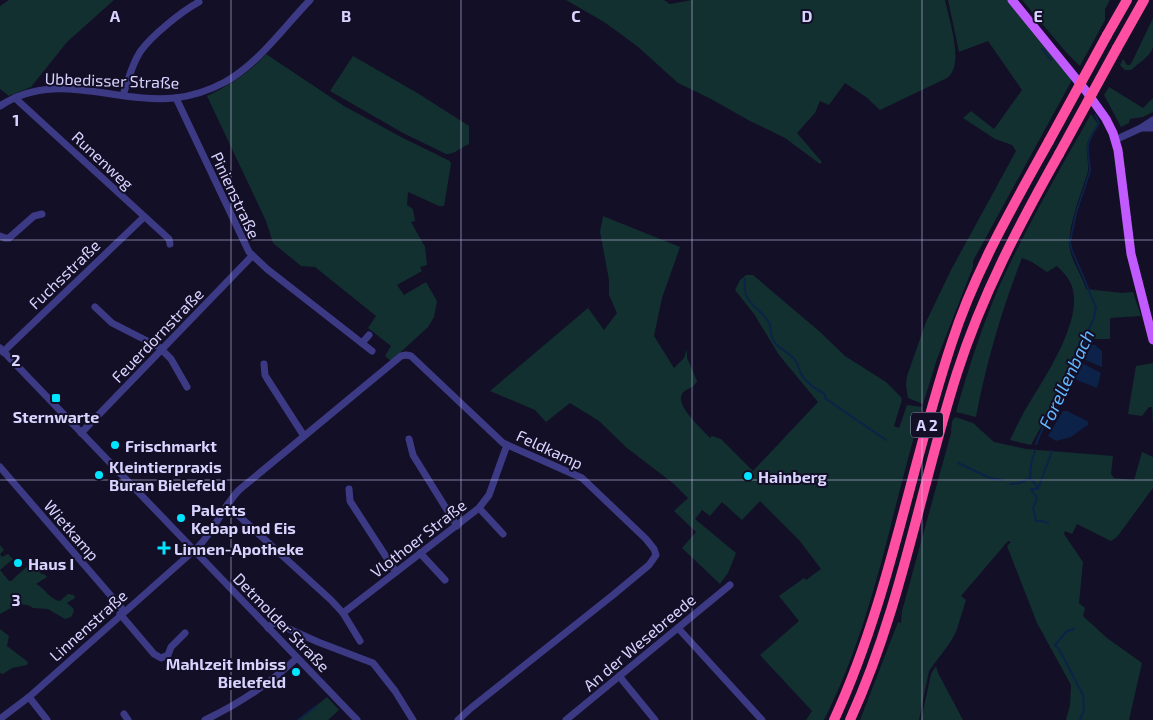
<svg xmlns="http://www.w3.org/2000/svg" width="1153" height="720" viewBox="0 0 1153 720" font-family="'Exo 2',sans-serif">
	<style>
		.green { fill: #12302f }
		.water { fill: #0c2248 }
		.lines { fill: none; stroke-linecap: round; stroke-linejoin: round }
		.stream { stroke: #0c2248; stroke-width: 2 }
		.minor { stroke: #3d3a85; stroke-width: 7 }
		.major { stroke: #c25bff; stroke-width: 9 }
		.highway { stroke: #ff4fa3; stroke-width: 10 }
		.highway-bridge { stroke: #ff4fa3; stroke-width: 10 }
		.grid { fill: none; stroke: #d9d4ff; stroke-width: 1; stroke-opacity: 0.55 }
		.poi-dot { fill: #00e5ff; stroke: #130f26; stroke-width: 2 }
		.labels { text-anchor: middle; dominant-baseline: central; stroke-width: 4; stroke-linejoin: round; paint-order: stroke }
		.shield { fill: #130f26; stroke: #9e99be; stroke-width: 1 }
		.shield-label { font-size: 15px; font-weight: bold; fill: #d9d4ff }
		.street-label { font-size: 16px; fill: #d9d4ff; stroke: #130f26 }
		.poi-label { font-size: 16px; font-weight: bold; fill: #d9d4ff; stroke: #130f26; text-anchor: start }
		.water-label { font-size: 18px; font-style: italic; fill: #62b6ff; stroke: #130f26 }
		.grid-label { font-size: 16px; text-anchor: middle; font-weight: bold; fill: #d9d4ff; stroke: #130f26; stroke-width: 4; stroke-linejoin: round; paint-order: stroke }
	</style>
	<rect width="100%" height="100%" fill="#130f26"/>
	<g class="green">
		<polygon points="9,0 114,0 67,42 31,87 9,96 0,89 0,6"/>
		<path d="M566,0H664L670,4L692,0H945C949,19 965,65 947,78L880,110L866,97L845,83L829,105L820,101L815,113L797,133L822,162L820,164L785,138L750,121L711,99L678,83L637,46L604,22Z"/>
		<polygon points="948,0 1008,0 1072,80 973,261 973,267 937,359 923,404 908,398 906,385 907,376 926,322 951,270 1016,151 1012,145 995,139 963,118 971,111 994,129 1022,90 988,41 959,52"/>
		<polygon points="1022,0 1110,0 1105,9 1105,20 1080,66 1066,52"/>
		<path d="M1153,18C1153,27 1153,38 1153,47C1151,56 1137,64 1131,70H1125L1120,65L1123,59L1127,65H1130L1132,62Z"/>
		<path d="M266,54L344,106L401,137L450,161L451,164L444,206H439L408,192L407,205L413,209L415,221L411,222L425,247L427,265L420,267L422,271L397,285L404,295L426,282L437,301L434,317L428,327L391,361L385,356L391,346L368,328L376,316L315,267L301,266L273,243L266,221L207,96C230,85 249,73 266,54Z"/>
		<path d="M353,56L419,94L469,126V144C462,147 453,155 446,154L403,133L330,91Z"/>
		<polygon points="1109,87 1143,108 1153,98 1153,112 1143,117 1130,119 1129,123 1121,127 1104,95"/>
		<path d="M1091,114L1098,124C1094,130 1088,138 1087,146C1086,155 1089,163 1088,171C1082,192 1066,229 1070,250C1073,263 1082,276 1086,289L1122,293L1133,292L1141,316L1110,318V339H1084L1065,383L1031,445L1010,440C1015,430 1019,421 1024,412C1041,382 1086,320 1071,284C1068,277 1062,271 1057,266L1047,272L1032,262L1022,258C1002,309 986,363 976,417L956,412C968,370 981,329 998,289C1025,229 1059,171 1091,114Z"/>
		<path d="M603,216L680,247L662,298L654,336L674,368L684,358L687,349V358L697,381C694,389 686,388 682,394C675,406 703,430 710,438L712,436L721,439L753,471L818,402L779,355L754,314L735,290L740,280L746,275H753L819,331L845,356L886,382L901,397L902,400L894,426L899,428L907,405L922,407C911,448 900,488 890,529C873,595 855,659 824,720H806L812,711L760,655L799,621L779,596L804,578L806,580L821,569L799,540L760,501L742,520L722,502L710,516L702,510L695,519L736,553L728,573L720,584L682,548L696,532L674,511L688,498L674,484L627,448L599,421L570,403L546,422L535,410L490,391L588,308L604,330L617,313L609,295V280L600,232Z"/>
		<polygon points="1153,363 1153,426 1152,407 1149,407 1142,416 1128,414 1136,366"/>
		<polygon points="955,417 973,423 994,442 1026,449 1113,456 1111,474 1114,478 1134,480 1142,452 1153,457 1153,488 1117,537 1111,541 1077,524 1072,534 1065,531 1064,534 1083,562 1079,603 1085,608 1083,616 1107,638 1142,663 1129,720 1066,720 1070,705 1071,685 1037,623 1007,546 1011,542 1008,541 961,596 966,600 956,632 949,644 929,671 919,720 860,720 898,622 901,623 902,611 951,433 952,421"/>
		<path d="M0,545L4,550L0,554L2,557L8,554L13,559L0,570L9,581H11L31,563L35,570L38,567L41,574H44L47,577L36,584C45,588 50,600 60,601L68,594L74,595L75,598L67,603L73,608L74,611L71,617L65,619L48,609L33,608L28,605L18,604L0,614Z"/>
		<polygon points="0,629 9,636 7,646 28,662 27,665 12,668 3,674 0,673"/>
		<polygon points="936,666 938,673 963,720 921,720 931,674"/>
		<polygon points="327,697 339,710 328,720 299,720"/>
	</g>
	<g class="water">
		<polygon points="1091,345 1095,345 1102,351 1102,367 1085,360"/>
		<polygon points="1082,363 1101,373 1097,388 1072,378 1079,364"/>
		<polygon points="1063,411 1067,411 1087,421 1089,424 1071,437 1056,441 1048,436"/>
	</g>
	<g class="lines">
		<g class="stream">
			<polyline points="1042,49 1051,60"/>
			<path d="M745,279C741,306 763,307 770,325C772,331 769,335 775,343C778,348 791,354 795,360C799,365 799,370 801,374C807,384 816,389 825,394V398L829,401L886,440"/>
			<path d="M1036,444L1044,425L1055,410L1069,382L1070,372L1089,336V329L1094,318L1096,308L1083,276L1072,251L1070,242L1076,213L1090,171C1090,162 1087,154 1088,146C1089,138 1095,130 1099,123L1095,115"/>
			<polyline points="1035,451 1031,464 1030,478 1037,486 1036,489 1031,489 1037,498 1033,508 1036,521 1042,521 1048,523"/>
			<polyline points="958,463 990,478 1002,480"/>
			<polyline points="1010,484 1020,483 1030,478"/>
			<polyline points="1036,489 1038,489 1052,451"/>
			<polyline points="1074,629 1067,631 1055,645 1060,651 1083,695 1084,709 1080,720"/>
			<polyline points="298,720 316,706"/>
		</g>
		<g class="minor">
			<path d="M123,95C128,81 132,64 140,52C151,36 182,11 199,2"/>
			<polyline points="15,98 169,239 170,244"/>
			<polyline points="176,98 249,252 267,269 372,351"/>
			<path d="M0,106C55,69 115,104 175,98C192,96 210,90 225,82C258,64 284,27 310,0"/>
			<polyline points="1141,128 1153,120"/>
			<polyline points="1115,140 1141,128 1153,128"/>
			<polyline points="0,236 5,238 9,238 34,216 42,214"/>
			<polyline points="95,307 112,323 159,347 171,359 187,387"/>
			<polyline points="362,343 369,335"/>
			<polyline points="0,348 357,720"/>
			<polyline points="3,352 144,217"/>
			<polyline points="264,364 265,375 268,380 304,436"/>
			<polyline points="81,433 252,256"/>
			<polyline points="409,439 413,455 457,526"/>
			<polyline points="0,467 124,611"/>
			<polyline points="349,489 350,501 396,572"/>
			<polyline points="227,505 331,600 343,613 360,641"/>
			<polyline points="479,508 503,534"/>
			<polyline points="420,553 445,580"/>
			<polyline points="343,613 479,508 489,495 507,445"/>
			<polyline points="120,614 154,654 161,658 168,655 171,647 185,633"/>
			<polyline points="268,628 273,623 278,624 318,642 373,663 395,691 413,720"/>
			<polyline points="678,628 762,720"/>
			<polyline points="619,676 655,720"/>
			<polyline points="29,697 47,720"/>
			<polyline points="124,714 128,720"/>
			<path d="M0,719L29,697L199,546C215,529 223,507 239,490L401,356L406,355L411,356L503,443L582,478L646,539L654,549L656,555L649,565L613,595L471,708L458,720"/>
			<path d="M205,720C239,704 269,684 297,658"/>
			<polyline points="566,720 730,585"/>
		</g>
		<polyline class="major" points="1012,0 1086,91 1106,119 1113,133 1118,150 1131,254 1153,340"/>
		<g class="highway">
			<polyline points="1107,35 1127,0"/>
			<polyline points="1117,48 1144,0"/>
			<path d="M834,720C890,599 910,467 952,342C975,271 1013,206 1049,141"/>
			<path d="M850,720C901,609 920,489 957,373C982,295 1019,225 1059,154"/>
		</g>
		<g class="highway-bridge">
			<polyline points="1049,141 1107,35"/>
			<polyline points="1059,154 1117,48"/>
		</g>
	</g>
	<path class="grid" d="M231,0V720M461,0V720M692,0V720M922,0V720M0,240H1153M0,480H1153"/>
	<g class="poi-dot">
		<rect x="51" y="393" width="10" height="10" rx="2.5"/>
		<circle cx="115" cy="445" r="5"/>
		<circle cx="99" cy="475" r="5"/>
		<circle cx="748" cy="476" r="5"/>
		<circle cx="181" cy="518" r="5"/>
		<path d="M161.5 540.5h5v5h5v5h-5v5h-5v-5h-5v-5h5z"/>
		<circle cx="18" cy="563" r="5"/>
		<circle cx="296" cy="672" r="5"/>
	</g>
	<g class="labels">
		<rect class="shield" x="911" y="412.5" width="32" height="25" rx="4"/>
		<g class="shield-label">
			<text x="927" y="425">A 2</text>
		</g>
		<g class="street-label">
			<text transform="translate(112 80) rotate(2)">Ubbedisser Straße</text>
			<text transform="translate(103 160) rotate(43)">Runenweg</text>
			<text transform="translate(236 195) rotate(65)">Pinienstraße</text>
			<text transform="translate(64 274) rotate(-44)">Fuchsstraße</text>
			<text transform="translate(157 335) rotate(-46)">Feuerdornstraße</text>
			<text transform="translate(550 449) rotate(25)">Feldkamp</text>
			<text transform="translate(72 530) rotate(49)">Wietkamp</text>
			<text transform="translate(418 538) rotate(-38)">Vlothoer Straße</text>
			<text transform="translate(282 622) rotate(46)">Detmolder Straße</text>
			<text transform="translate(88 625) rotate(-42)">Linnenstraße</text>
			<text transform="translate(639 642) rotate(-40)">An der Wesebreede</text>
		</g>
		<g class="poi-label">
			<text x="56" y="416" text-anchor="middle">Sternwarte</text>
			<text x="125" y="445">Frischmarkt</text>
			<text x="109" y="466">Kleintierpraxis<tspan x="109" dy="18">Buran Bielefeld</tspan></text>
			<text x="758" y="476">Hainberg</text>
			<text x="191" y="509">Paletts<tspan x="191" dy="18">Kebap und Eis</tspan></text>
			<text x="174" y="548">Linnen-Apotheke</text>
			<text x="28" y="563">Haus I</text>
			<text x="286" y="663" text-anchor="end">Mahlzeit Imbiss<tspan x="286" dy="18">Bielefeld</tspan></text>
		</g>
		<g class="water-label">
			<text transform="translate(1066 379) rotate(-65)">Forellenbach</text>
		</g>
	</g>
	<g class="grid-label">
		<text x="115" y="22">A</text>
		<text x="346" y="22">B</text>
		<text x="576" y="22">C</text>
		<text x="807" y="22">D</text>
		<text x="1038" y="22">E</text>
		<text x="16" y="126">1</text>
		<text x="16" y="366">2</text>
		<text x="16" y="606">3</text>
	</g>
</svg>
